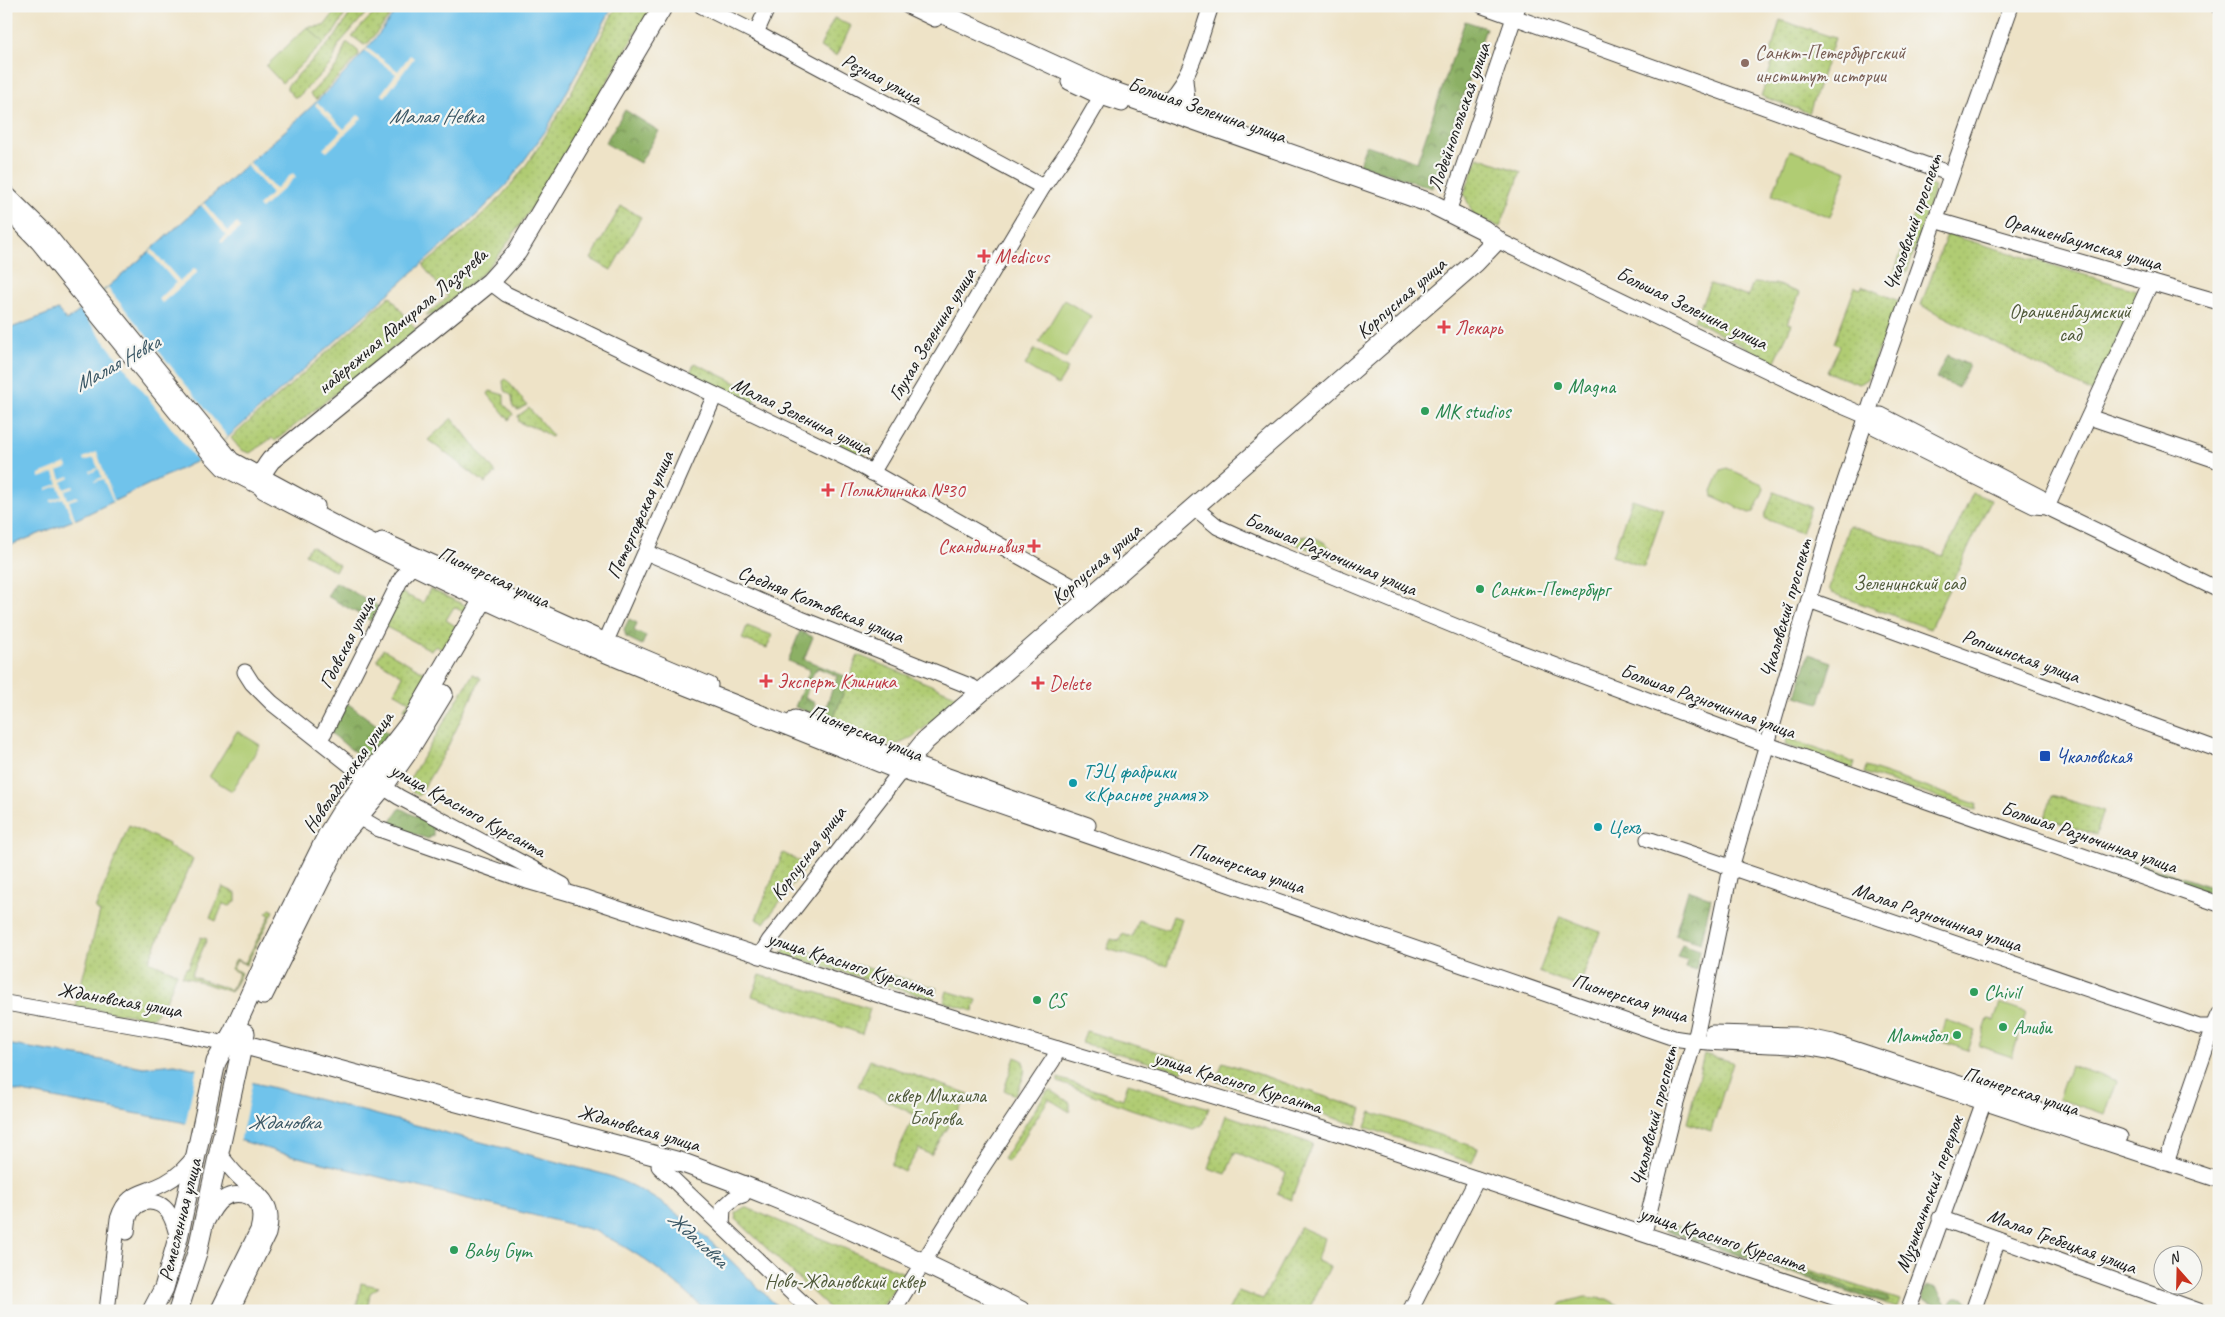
<svg xmlns="http://www.w3.org/2000/svg" width="2225" height="1317" viewBox="0 0 2225 1317" font-family="Caveat,sans-serif">
	<style>
		.green { fill: url(#green-dots); stroke: #667448 }
		.forest { fill: url(#forest-crowns); stroke: #546640 }
		.pitch { fill: #b0cc73; stroke: #667448 }
		.water { fill: #6fc3eb; stroke: #467084 }
		.pier { fill: #eee3c7 }
		.lines { fill: none; stroke-linecap: round; stroke-linejoin: round }
		.minor-casing { stroke: #3c3a36; stroke-width: 17 }
		.major-casing { stroke: #3c3a36; stroke-width: 21 }
		.minor { stroke: #fff; stroke-width: 15 }
		.major { stroke: #fff; stroke-width: 19 }
		.education-dot { fill: #8d6e63; stroke: #f6f6f2; stroke-width: 2 }
		.health-dot { fill: #e0444e; stroke: #f6f6f2; stroke-width: 2 }
		.leisure-dot { fill: #2e9e5b; stroke: #f6f6f2; stroke-width: 2 }
		.transit-dot { fill: #1a4fb4; stroke: #f6f6f2; stroke-width: 2 }
		.culture-dot { fill: #0f9aa8; stroke: #f6f6f2; stroke-width: 2 }
		.labels { text-anchor: middle; dominant-baseline: central; stroke-width: 4.5; stroke-linejoin: round; paint-order: stroke }
		.education-label { font-size: 20px; fill: #785e54; stroke: #f6f6f2; text-anchor: start }
		.street-label { font-size: 20px; fill: #1c1c1c; stroke: #f6f6f2 }
		.health-label { font-size: 20px; fill: #be3a42; stroke: #f6f6f2; text-anchor: start }
		.park-label { font-size: 20px; fill: #505a3a; stroke: #f6f6f2 }
		.leisure-label { font-size: 20px; fill: #27864d; stroke: #f6f6f2; text-anchor: start }
		.transit-label { font-size: 20px; fill: #164399; stroke: #f6f6f2; text-anchor: start }
		.culture-label { font-size: 20px; fill: #0d838f; stroke: #f6f6f2; text-anchor: start }
		.water-label { font-size: 21px; font-style: italic; fill: #395664; stroke: #f6f6f2 }
	</style>
	<defs>
		<pattern id="green-dots" width="8" height="8" patternUnits="userSpaceOnUse" patternTransform="scale(1.25)"><rect width="8" height="8" fill="#b0cc73"/><path d="M2 2h.1M6 6h.1" fill="none" stroke="#97af63" stroke-width="1.8" stroke-linecap="round"/></pattern>
		<pattern id="forest-crowns" width="20" height="18" patternUnits="userSpaceOnUse" patternTransform="scale(1.25)"><rect width="20" height="18" fill="#8cb065"/><path d="M2 6a3 3 0 1 1 6 0M12 15a3 3 0 1 1 6 0" fill="none" stroke="#728e52"/></pattern>
	</defs>
	<rect width="100%" height="100%" fill="#f6f6f2"/>
	<filter id="ink" filterUnits="userSpaceOnUse"><feTurbulence type="fractalNoise" baseFrequency=".02" numOctaves="2"/><feDisplacementMap in="SourceGraphic" scale="10" xChannelSelector="R" yChannelSelector="G"/><feConvolveMatrix kernelMatrix="1 2 1 2 8 2 1 2 1" color-interpolation-filters="sRGB"/></filter>
	<filter id="wash" filterUnits="userSpaceOnUse"><feTurbulence type="fractalNoise" baseFrequency=".0096" numOctaves="4" result="noise"/><feDisplacementMap in="SourceGraphic" scale="20" xChannelSelector="R" yChannelSelector="G"/><feGaussianBlur stdDeviation="1.12" result="paint"/><feColorMatrix in="noise" values="0 0 0 0 0 0 0 0 0 0 0 0 0 0 0 0 0 1.4 0 .05"/><feComposite in="paint" operator="in"/></filter>
	<g filter="url(#wash)">
		<rect width="100%" height="100%" fill="#eee3c7"/>
		<g class="green">
			<polygon points="340,6 350,6 333,34 324,43 307,27 324,26"/>
			<polygon points="355,6 367,6 366,13 339,44 332,63 298,97 294,97 287,89 287,86 335,37"/>
			<polygon points="386,6 398,6 368,43 364,45 352,36 369,18"/>
			<path d="M617,6H652L537,200L504,248L484,272L433,315H426L448,297L423,266C453,241 485,216 510,186C554,132 584,67 617,6Z"/>
			<polygon points="834,18 851,26 837,56 820,47"/>
			<polygon points="1780,20 1835,38 1809,113 1761,96 1774,58 1771,52"/>
			<polygon points="346,43 348,43 358,51 359,55 317,99 315,99 310,94 338,65"/>
			<polygon points="1478,157 1521,172 1500,227 1474,216 1464,194"/>
			<polygon points="1925,183 1935,187 1907,272 1900,270 1894,285 1892,279"/>
			<polygon points="621,206 641,217 611,270 591,259"/>
			<polygon points="1947,234 2139,291 2094,393 1921,305"/>
			<polygon points="1753,283 1775,284 1800,293 1788,323 1792,324 1774,363 1694,320 1710,284 1748,297"/>
			<polygon points="1862,286 1899,301 1867,379 1859,384 1827,372 1840,346 1834,343 1855,287 1861,289"/>
			<polygon points="390,296 416,330 275,441 272,438 250,453 241,450 231,438"/>
			<polygon points="695,363 751,390 755,399 753,406 689,374"/>
			<polygon points="506,379 527,405 518,410 513,407 512,396 504,390 503,381"/>
			<polygon points="490,391 504,395 504,404 513,414 509,420 488,394"/>
			<polygon points="529,408 553,436 551,437 535,427 525,425 519,422 518,416"/>
			<polygon points="452,418 496,473 485,483 428,440"/>
			<polygon points="852,437 869,445 865,454 859,456 834,443"/>
			<polygon points="1774,492 1811,507 1801,533 1764,518"/>
			<polygon points="1973,493 1991,500 1930,629 1832,593 1829,588 1849,525 1943,556"/>
			<polygon points="1632,499 1664,510 1644,567 1612,556"/>
			<path d="M1307,536C1324,539 1332,547 1340,562L1286,540Z"/>
			<polygon points="311,546 339,565 335,571 305,554"/>
			<polygon points="430,589 467,606 465,613 454,607 446,620 457,627 443,650 436,646 431,650 384,626 400,592 423,603"/>
			<polygon points="747,626 772,635 767,648 742,639"/>
			<polygon points="383,649 427,674 406,710 404,709 409,701 394,692 403,676 377,660"/>
			<path d="M858,655L958,696C942,710 912,746 890,745C871,743 852,733 835,726L833,720Z"/>
			<polygon points="473,674 481,678 448,746 419,796 408,788 409,780"/>
			<polygon points="1787,738 1855,763 1853,769 1785,745"/>
			<polygon points="1866,767 1976,804 1975,810 1864,773"/>
			<polygon points="2052,795 2104,811 2096,835 2045,818"/>
			<path d="M129,825L169,844V847L193,859L149,961L177,973C170,990 166,1007 152,1018L75,1007L100,912L95,909Z"/>
			<polygon points="783,853 807,865 764,923 756,919"/>
			<polygon points="223,887 236,893 236,901 230,906 223,904 216,921 210,918"/>
			<polygon points="270,909 274,911 246,965 237,960 233,968 241,973 231,992 182,976 186,968 188,968 201,937 207,939 191,976 231,990 239,973 231,969 236,959 245,963 270,915 266,913"/>
			<polygon points="1173,916 1182,919 1167,966 1107,949 1111,939 1120,941 1122,934 1132,937 1138,920 1168,930"/>
			<polygon points="1560,916 1600,932 1579,987 1539,972"/>
			<polygon points="788,945 937,988 933,999 782,954"/>
			<polygon points="760,975 870,1009 862,1034 752,996"/>
			<polygon points="947,991 977,1000 973,1011 944,1002"/>
			<polygon points="1086,1031 1186,1060 1182,1072 1082,1043"/>
			<polygon points="1704,1054 1733,1062 1711,1131 1687,1123"/>
			<path d="M1015,1057L1022,1060C1029,1071 1020,1085 1015,1095L1004,1090Z"/>
			<polygon points="870,1060 969,1094 931,1155 919,1149 905,1172 891,1165 915,1115 858,1086"/>
			<polygon points="1223,1062 1362,1109 1357,1125 1216,1081"/>
			<polygon points="1058,1078 1123,1099 1128,1083 1209,1108 1202,1125 1193,1129 1131,1109 1058,1082"/>
			<polygon points="1051,1090 1070,1103 1070,1112 1049,1099 1008,1162 1003,1159 1047,1091"/>
			<polygon points="1371,1112 1478,1148 1472,1163 1365,1127"/>
			<polygon points="1226,1115 1313,1144 1291,1200 1277,1194 1286,1173 1235,1152 1226,1174 1208,1168"/>
			<polygon points="745,1207 904,1273 879,1311 832,1311 736,1219 735,1213"/>
			<polygon points="1665,1222 1900,1300 1897,1308 1662,1230"/>
			<polygon points="1300,1227 1325,1238 1316,1260 1330,1267 1308,1311 1228,1311 1238,1291 1263,1299"/>
			<polygon points="361,1283 379,1287 370,1293 367,1311 356,1310"/>
		</g>
		<g class="forest">
			<polygon points="1465,21 1486,28 1432,188 1359,164 1366,145 1417,162"/>
			<polygon points="625,110 659,131 640,163 605,143"/>
			<polygon points="1947,355 1969,365 1958,388 1936,378"/>
			<polygon points="336,582 379,607 371,621 327,596"/>
			<polygon points="629,619 637,623 634,631 646,636 642,645 626,637 624,629"/>
			<polygon points="800,631 813,637 804,659 849,678 833,720 819,715 823,707 826,707 837,676 818,668 813,674 805,698 815,703 812,713 795,707 810,670 788,661"/>
			<polygon points="1809,654 1832,662 1819,703 1796,696"/>
			<path d="M347,703L393,737C362,766 361,757 331,733Z"/>
			<polygon points="400,808 433,825 433,836 428,839 389,825"/>
			<polygon points="2117,855 2219,890 2219,897 2114,862"/>
			<polygon points="1688,890 1711,898 1701,943 1675,935"/>
			<polygon points="1682,944 1700,950 1696,970 1686,967 1688,960 1677,957"/>
			<polygon points="1666,1226 1701,1239 1735,1248 1756,1257 1769,1259 1775,1264 1781,1263 1789,1268 1819,1276 1852,1289 1884,1297 1888,1299 1889,1302 1882,1302 1675,1233 1664,1229"/>
			<polygon points="1927,1285 1936,1288 1947,1305 1950,1305 1955,1297 1964,1297 1970,1303 1968,1311 1955,1311 1923,1300 1923,1292"/>
		</g>
		<g class="pitch">
			<polygon points="307,27 324,43 282,83 266,66"/>
			<polygon points="1790,150 1847,171 1830,217 1772,195"/>
			<polygon points="1064,300 1091,316 1066,358 1039,342"/>
			<polygon points="1035,349 1068,369 1058,385 1025,365"/>
			<polygon points="1727,468 1762,484 1764,489 1754,512 1749,513 1713,496 1712,491 1721,470"/>
			<polygon points="237,731 260,745 232,791 209,777"/>
			<polygon points="2000,1003 2026,1012 2012,1057 1979,1046 1988,1019 1994,1020"/>
			<polygon points="1945,1020 1975,1030 1968,1050 1939,1041"/>
			<polygon points="2070,1065 2117,1081 2105,1114 2058,1099"/>
			<polygon points="1584,1297 1607,1299 1630,1311 1557,1311 1562,1303"/>
		</g>
		<g class="water">
			<path d="M399,6H613L547,129L507,184L479,213L228,437L197,461L79,518L6,547V330L58,310L67,321C125,274 180,224 236,174C295,122 355,72 399,6Z"/>
			<path d="M6,1044L144,1067L175,1064L259,1084L607,1175C680,1202 727,1258 782,1311H706C672,1278 636,1250 593,1230L278,1152L181,1122L6,1089Z"/>
		</g>
		<g class="pier">
			<polygon points="367,48 398,71 410,55 414,58 385,97 381,94 396,74 365,51"/>
			<polygon points="317,102 344,129 358,115 362,118 327,152 323,149 341,131 315,105"/>
			<polygon points="249,162 275,189 293,173 296,177 261,209 258,206 272,193 246,165"/>
			<polygon points="204,203 228,231 237,223 241,228 222,243 220,241 226,235 201,205"/>
			<polygon points="152,249 180,281 195,268 198,272 162,303 159,299 176,283 149,252"/>
			<polygon points="108,288 228,437 197,461 80,310"/>
			<polygon points="97,452 115,503 114,504 103,479 94,482 94,481 102,477 99,469 90,473 90,471 98,468 94,458 84,461 83,458"/>
			<polygon points="66,463 68,467 58,471 61,479 69,476 70,478 62,482 64,489 73,486 74,488 65,491 68,499 77,496 78,498 69,501 76,522 74,523 63,498 51,502 51,500 62,496 58,486 46,490 46,488 58,484 54,473 40,478 39,474"/>
			<polygon points="197,1067 253,1080 240,1143 185,1126"/>
		</g>
	</g>
	<g filter="url(#ink)">
		<g class="lines">
			<g class="minor-casing">
				<g id="minor">
					<polyline points="702,6 756,33 1043,187"/>
					<polyline points="908,6 935,19"/>
					<polyline points="1483,6 1951,174"/>
					<polyline points="2218,6 2219,7"/>
					<polyline points="756,33 768,6"/>
					<polyline points="1185,80 1189,118"/>
					<polyline points="1069,82 1101,97 1122,104"/>
					<path d="M1160,107C1192,83 1198,42 1211,6"/>
					<polyline points="6,193 48,234 232,460 317,506"/>
					<polyline points="6,209 38,242 208,452 223,468 264,489"/>
					<polyline points="1448,212 1518,6"/>
					<polyline points="1935,220 2219,302"/>
					<polyline points="1486,236 1497,240 1833,402 1866,416 1881,415 2040,497 2047,507"/>
					<polyline points="490,282 506,294 852,461 1091,597"/>
					<polyline points="1866,416 1875,427 2034,506 2047,507 2219,590"/>
					<polyline points="2089,417 2219,461"/>
					<polyline points="872,473 1043,187 1075,141 1105,90"/>
					<polyline points="2047,507 2151,282"/>
					<polyline points="1195,508 1218,527 1276,553 1506,647 1768,745 2219,904"/>
					<polyline points="382,540 606,641 710,685"/>
					<polyline points="646,552 801,619 972,687 980,693"/>
					<polyline points="1809,600 2219,750"/>
					<polyline points="602,650 715,395"/>
					<polyline points="245,672 252,683 272,703 358,771 399,797 563,885"/>
					<polyline points="795,718 908,762 1088,825"/>
					<polyline points="319,740 325,731 402,577 414,565"/>
					<polyline points="350,812 379,829 527,881 586,898 882,996 1363,1141 1875,1311"/>
					<polyline points="1648,839 2179,1020 2199,1027 2219,1027"/>
					<path d="M760,956L769,941L901,771L1674,1038C1726,1048 1780,1040 1832,1052L2219,1180"/>
					<polyline points="6,1003 165,1031 226,1044"/>
					<polyline points="1712,1033 1795,1035 1833,1042 2120,1137"/>
					<path d="M219,1154C226,1162 232,1171 240,1178C261,1197 276,1202 268,1234L231,1311"/>
					<polyline points="2166,1163 2210,1036 2219,1015"/>
					<polyline points="659,1166 811,1311"/>
					<polyline points="1940,1218 2199,1311"/>
					<path d="M207,1221C211,1213 216,1204 223,1199C234,1191 253,1194 258,1206C261,1214 260,1223 258,1230L218,1311"/>
					<polyline points="722,1226 723,1208 734,1198 743,1195"/>
					<path d="M127,1232C128,1226 128,1218 131,1213C139,1198 159,1199 168,1212C174,1220 175,1229 178,1238"/>
					<polyline points="1644,1233 1676,1103 1697,1032 1731,868 1832,520 1878,383 2011,6"/>
					<path d="M107,1311L118,1219C127,1191 142,1195 165,1183C178,1176 188,1166 196,1154"/>
					<polyline points="893,1311 981,1169 1053,1060 1058,1049"/>
					<polyline points="1410,1311 1477,1179"/>
					<polyline points="1908,1311 1987,1093"/>
					<polyline points="1973,1311 1998,1239"/>
				</g>
			</g>
			<g class="major-casing">
				<g id="major">
					<path d="M663,6L517,252L490,282L271,460C264,469 258,478 264,489C374,547 487,603 602,651C701,693 802,730 901,771L925,741L1476,262L1497,240L1484,230L1430,203L1106,89L926,6"/>
					<polyline points="263,995 342,836 383,787 407,753 443,694"/>
					<path d="M226,1044H242L264,1050L683,1163C799,1204 911,1255 1021,1311"/>
					<polyline points="152,1311 164,1288 178,1238 216,1062 233,1032 269,953 328,834 344,808 413,719 484,598"/>
					<polyline points="178,1311 197,1253 245,1033"/>
				</g>
			</g>
			<use href="#minor" class="minor"/>
			<use href="#major" class="major"/>
		</g>
	</g>
	<circle class="education-dot" cx="1745" cy="63" r="5"/>
	<g class="health-dot">
		<path d="M981.5 248.5h5v5h5v5h-5v5h-5v-5h-5v-5h5z"/>
		<path d="M1441.5 319.5h5v5h5v5h-5v5h-5v-5h-5v-5h5z"/>
		<path d="M825.5 482.5h5v5h5v5h-5v5h-5v-5h-5v-5h5z"/>
		<path d="M1031.5 538.5h5v5h5v5h-5v5h-5v-5h-5v-5h5z"/>
		<path d="M763.5 673.5h5v5h5v5h-5v5h-5v-5h-5v-5h5z"/>
		<path d="M1035.5 675.5h5v5h5v5h-5v5h-5v-5h-5v-5h5z"/>
	</g>
	<g class="leisure-dot">
		<circle cx="1558" cy="386" r="5"/>
		<circle cx="1425" cy="411" r="5"/>
		<circle cx="1480" cy="589" r="5"/>
		<circle cx="1974" cy="992" r="5"/>
		<circle cx="1037" cy="1000" r="5"/>
		<circle cx="2003" cy="1027" r="5"/>
		<circle cx="1957" cy="1035" r="5"/>
		<circle cx="454" cy="1250" r="5"/>
	</g>
	<rect class="transit-dot" x="2039" y="750" width="12" height="12" rx="2.5"/>
	<g class="culture-dot">
		<circle cx="1073" cy="783" r="5"/>
		<circle cx="1598" cy="827" r="5"/>
	</g>
	<g class="labels">
		<g class="education-label">
			<text x="1755" y="52">Санкт-Петербургский<tspan x="1755" dy="23">институт истории</tspan></text>
		</g>
		<g class="street-label">
			<text transform="translate(882 79) rotate(28)">Резная улица</text>
			<text transform="translate(1207 110) rotate(19)">Большая Зеленина улица</text>
			<text transform="translate(1459 117) rotate(-71)">Лодейнопольская улица</text>
			<text transform="translate(1913 222) rotate(-71)">Чкаловский проспект</text>
			<text transform="translate(2083 242) rotate(16)">Ораниенбаумская улица</text>
			<text transform="translate(1401 298) rotate(-41)">Корпусная улица</text>
			<text transform="translate(1692 308) rotate(26)">Большая Зеленина улица</text>
			<text transform="translate(402 321) rotate(-40)">набережная Адмирала Лазарева</text>
			<text transform="translate(932 334) rotate(-59)">Глухая Зеленина улица</text>
			<text transform="translate(802 416) rotate(26)">Малая Зеленина улица</text>
			<text transform="translate(640 515) rotate(-66)">Петергофская улица</text>
			<text transform="translate(1331 554) rotate(23)">Большая Разночинная улица</text>
			<text transform="translate(1096 564) rotate(-41)">Корпусная улица</text>
			<text transform="translate(494 577) rotate(25)">Пионерская улица</text>
			<text transform="translate(821 604) rotate(22)">Средняя Колтовская улица</text>
			<text transform="translate(1786 608) rotate(-74)">Чкаловский проспект</text>
			<text transform="translate(347 642) rotate(-63)">Гдовская улица</text>
			<text transform="translate(2021 656) rotate(20)">Ропшинская улица</text>
			<text transform="translate(1708 701) rotate(20)">Большая Разночинная улица</text>
			<text transform="translate(866 733) rotate(22)">Пионерская улица</text>
			<text transform="translate(348 772) rotate(-55)">Новоладожская улица</text>
			<text transform="translate(468 810) rotate(29)">улица Красного Курсанта</text>
			<text transform="translate(2089 837) rotate(19)">Большая Разночинная улица</text>
			<text transform="translate(808 853) rotate(-53)">Корпусная улица</text>
			<text transform="translate(1247 868) rotate(19)">Пионерская улица</text>
			<text transform="translate(1937 917) rotate(19)">Малая Разночинная улица</text>
			<text transform="translate(851 964) rotate(18)">улица Красного Курсанта</text>
			<text transform="translate(1630 998) rotate(18)">Пионерская улица</text>
			<text transform="translate(120 1000) rotate(10)">Ждановская улица</text>
			<text transform="translate(1238 1082) rotate(17)">улица Красного Курсанта</text>
			<text transform="translate(2021 1091) rotate(18)">Пионерская улица</text>
			<text transform="translate(1654 1116) rotate(-76)">Чкаловский проспект</text>
			<text transform="translate(639 1128) rotate(16)">Ждановская улица</text>
			<text transform="translate(1929 1194) rotate(-70)">Музыкантский переулок</text>
			<text transform="translate(180 1220) rotate(-76)">Ремесленная улица</text>
			<text transform="translate(1723 1239) rotate(18)">улица Красного Курсанта</text>
			<text transform="translate(2062 1241) rotate(20)">Малая Гребецкая улица</text>
		</g>
		<g class="health-label">
			<text x="995" y="256">Medicus</text>
			<text x="1455" y="327">Лекарь</text>
			<text x="839" y="490">Поликлиника №30</text>
			<text x="1023" y="546" text-anchor="end">Скандинавия</text>
			<text x="777" y="681">Эксперт Клиника</text>
			<text x="1049" y="683">Delete</text>
		</g>
		<g class="park-label">
			<text x="2070" y="311">Ораниенбаумский<tspan x="2070" dy="23">сад</tspan></text>
			<text x="1909" y="583">Зеленинский сад</text>
			<text x="936" y="1095">сквер Михаила<tspan x="936" dy="23">Боброва</tspan></text>
			<text x="845" y="1281">Ново-Ждановский сквер</text>
		</g>
		<g class="leisure-label">
			<text x="1568" y="386">Magna</text>
			<text x="1435" y="411">MK studios</text>
			<text x="1490" y="589">Санкт-Петербург</text>
			<text x="1984" y="992">Chivil</text>
			<text x="1047" y="1000">CS</text>
			<text x="2013" y="1027">Алиби</text>
			<text x="1947" y="1035" text-anchor="end">Матчбол</text>
			<text x="464" y="1250">Baby Gym</text>
		</g>
		<g class="transit-label">
			<text x="2056" y="756">Чкаловская</text>
		</g>
		<g class="culture-label">
			<text x="1083" y="771">ТЭЦ фабрики<tspan x="1083" dy="23">«Красное знамя»</tspan></text>
			<text x="1608" y="827">Цехъ</text>
		</g>
		<g class="water-label">
			<text x="436" y="116">Малая Невка</text>
			<text transform="translate(117 363) rotate(-29)">Малая Невка</text>
			<text x="284" y="1122">Ждановка</text>
			<text transform="translate(698 1239) rotate(42)">Ждановка</text>
		</g>
	</g>
	<rect width="2225" height="1317" fill="none" stroke="#f6f6f2" stroke-width="25"/>
	<g transform="translate(2178 1270) rotate(340)"><circle r="24" fill="#f6f6f2" stroke="#9f9f9c"/>
	<path d="M0-4L9 19L0 12L-9 19Z" fill="#c8321e"/>
	<text y="-8" font-size="14" font-weight="bold" text-anchor="middle" fill="#1c1c1c">N</text>
	</g>
</svg>
